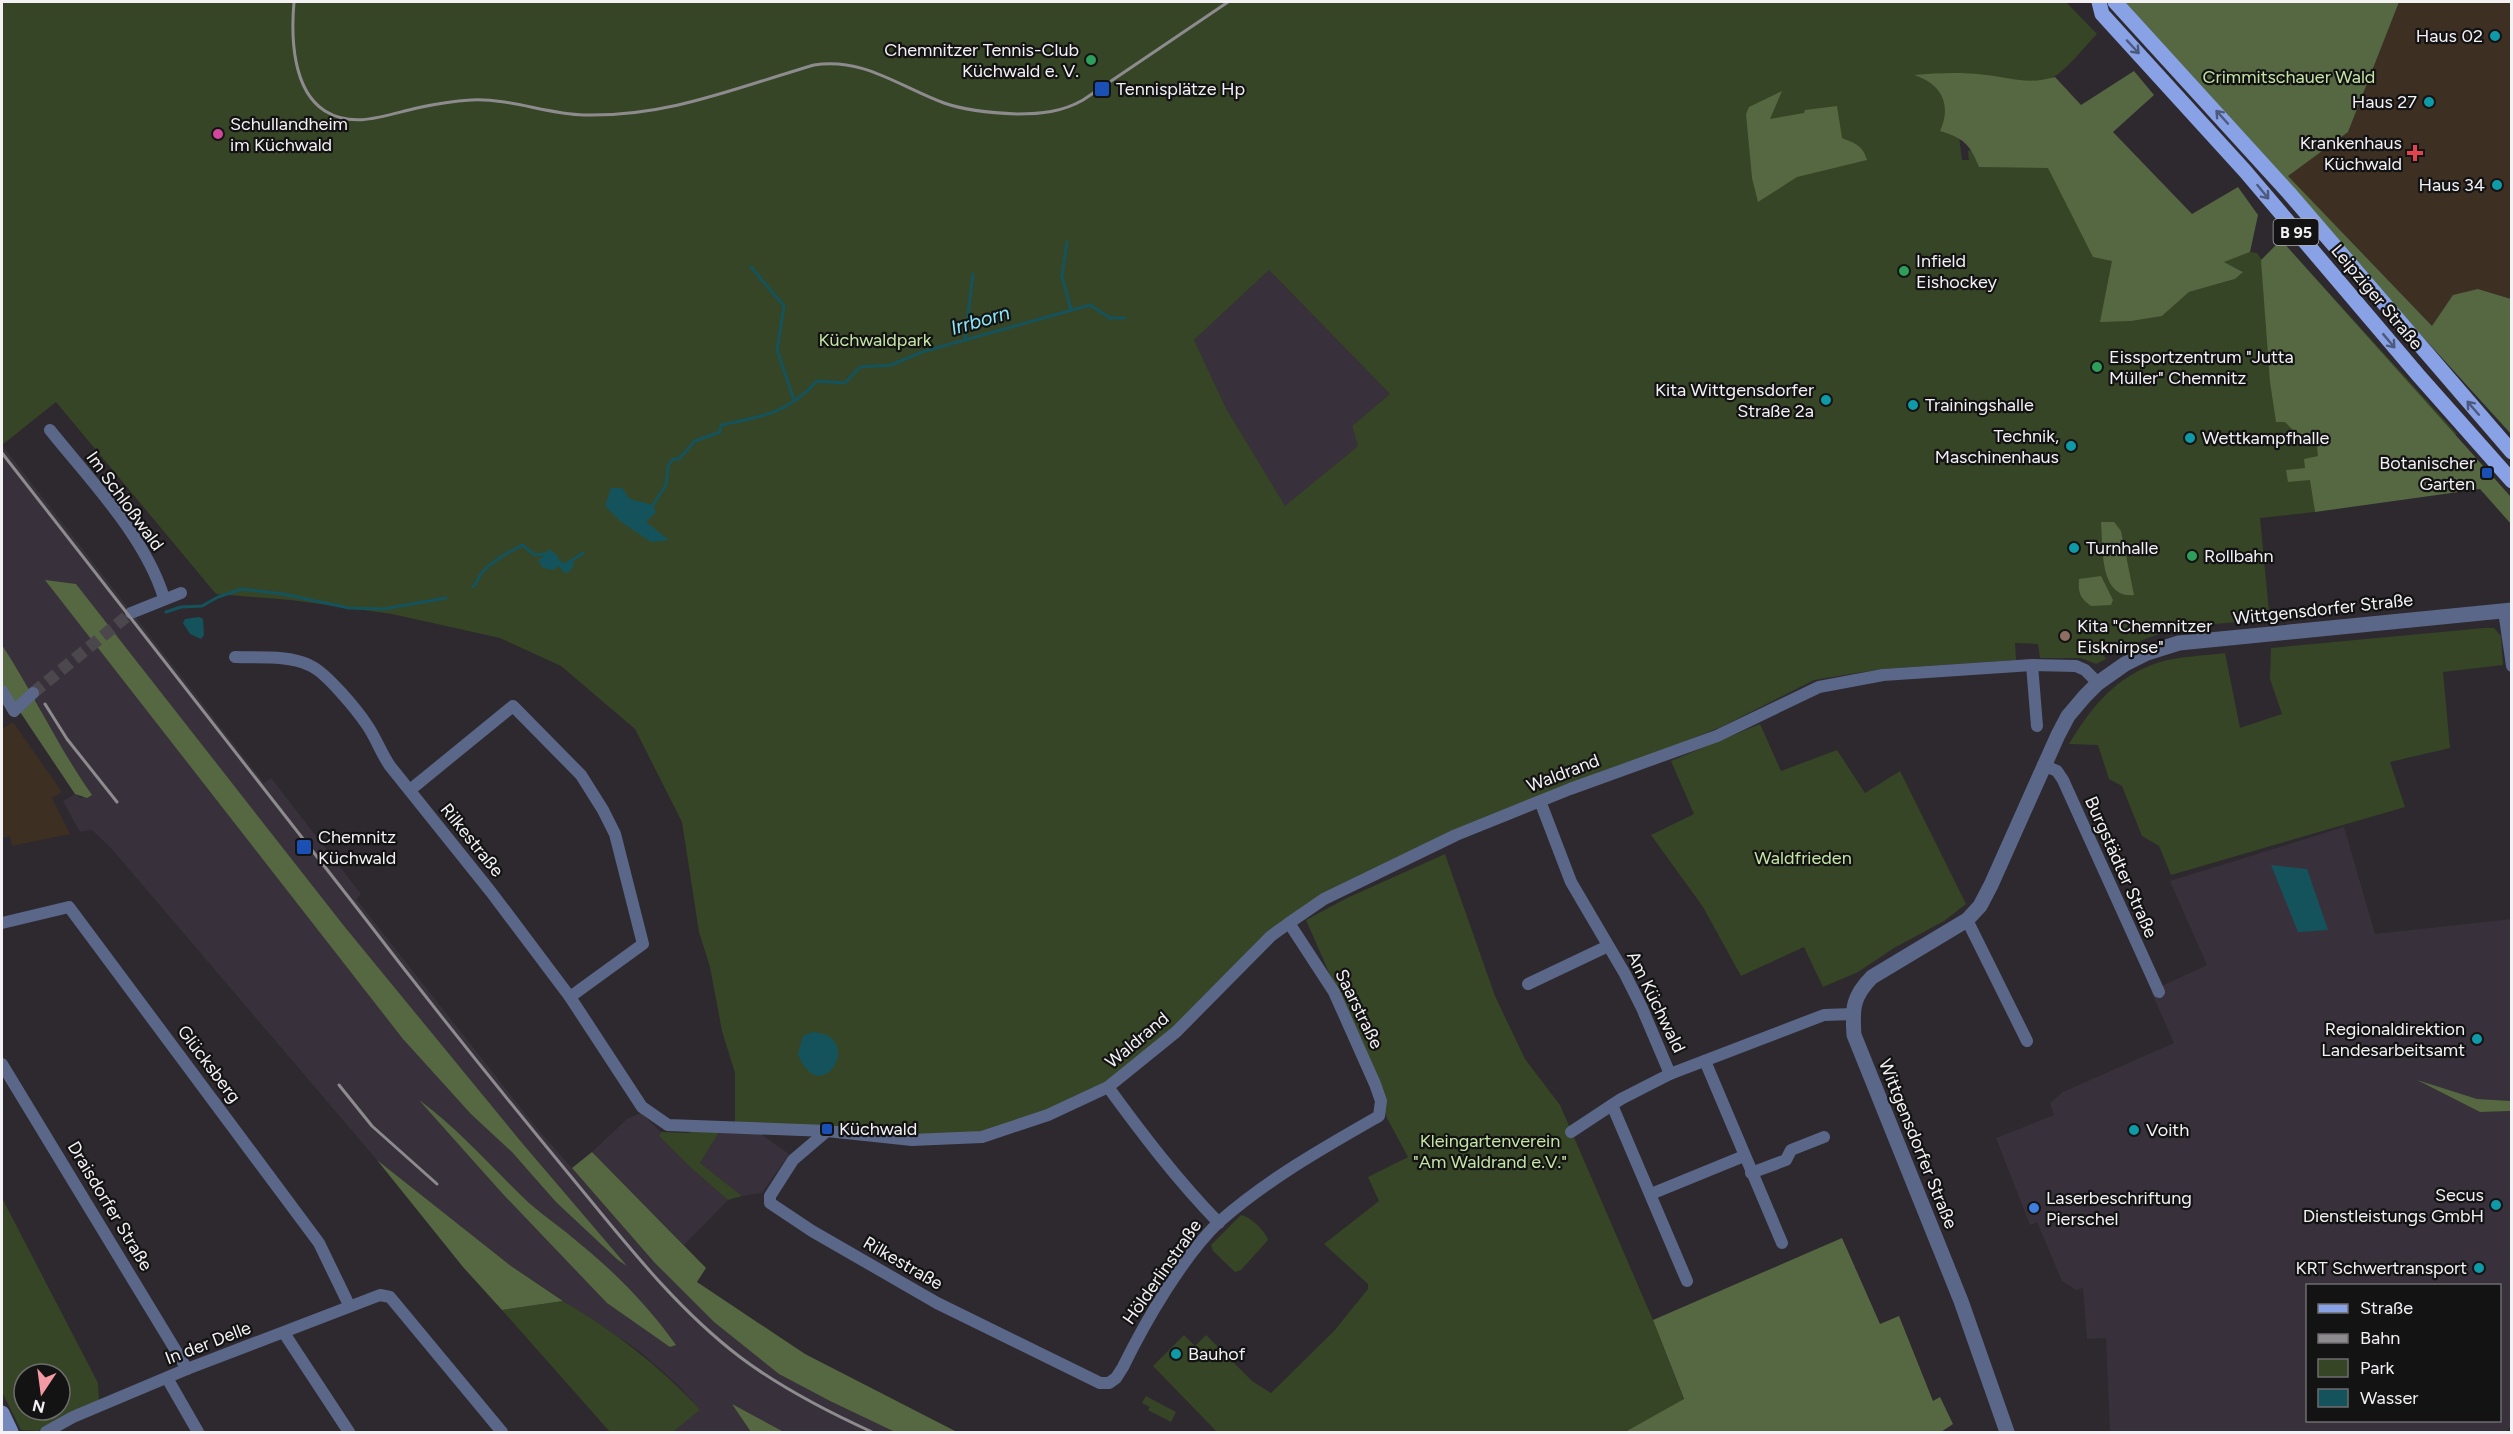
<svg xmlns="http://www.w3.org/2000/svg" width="2513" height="1434" viewBox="0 0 2513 1434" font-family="Figtree,sans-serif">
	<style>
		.built { fill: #38313b; fill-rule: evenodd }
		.education { fill: #3d2f22 }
		.medical { fill: #3e2f23 }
		.green { fill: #364525; fill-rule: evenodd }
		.forest { fill: #556842 }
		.water { fill: #15535c }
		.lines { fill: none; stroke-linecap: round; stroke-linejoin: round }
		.stream { stroke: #15535c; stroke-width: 3 }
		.minor-tunnel { stroke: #4b474c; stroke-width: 12; stroke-dasharray: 12 6; stroke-linecap: butt }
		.minor { stroke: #5a6788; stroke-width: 12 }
		.tertiary { stroke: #5a6788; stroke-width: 15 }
		.secondary { stroke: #7589bd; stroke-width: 15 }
		.primary { stroke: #89a2e6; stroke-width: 15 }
		.rail { stroke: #8e8b8f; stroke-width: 3 }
		.oneway { stroke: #4e5a7d }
		.culture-dot { fill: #0f9aa8; stroke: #141314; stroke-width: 2 }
		.leisure-dot { fill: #2e9e5b; stroke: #141314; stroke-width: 2 }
		.transit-dot { fill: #1a4fb4; stroke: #141314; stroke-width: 2 }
		.hotel-dot { fill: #d1479c; stroke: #141314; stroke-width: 2 }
		.health-dot { fill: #e0444e; stroke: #141314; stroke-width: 2 }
		.education-dot { fill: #8d6e63; stroke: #141314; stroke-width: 2 }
		.shop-dot { fill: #3f7fe0; stroke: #141314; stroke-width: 2 }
		.labels { text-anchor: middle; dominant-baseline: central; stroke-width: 4.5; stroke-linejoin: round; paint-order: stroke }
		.shield { fill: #141314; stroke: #b0aeb1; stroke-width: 1.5 }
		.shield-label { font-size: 16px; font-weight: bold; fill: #f3f1f4 }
		.poi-label { font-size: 18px; fill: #f3f1f4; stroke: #141314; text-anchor: start }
		.park-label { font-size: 18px; fill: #c4e5a4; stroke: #141314 }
		.street-label { font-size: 18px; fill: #f3f1f4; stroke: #141314 }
		.water-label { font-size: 20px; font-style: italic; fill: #8ae8f9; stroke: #141314 }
	</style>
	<rect width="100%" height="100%" fill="#2d292e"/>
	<g class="built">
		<polygon points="1269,270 1390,394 1352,426 1358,446 1285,507 1227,410 1194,340"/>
		<polygon points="2,445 264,783 271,778 361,894 356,899 535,1126 654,1262 714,1322 779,1374 830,1401 895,1432 784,1432 733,1405 751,1432 673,1432 700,1410 677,1384 638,1350 511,1266 377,1160 111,848 92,830 80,832 63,801 75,794 81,798 91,795 53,736 39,706 2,645"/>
		<path d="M2344,827L2375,934L2511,919V1101L2477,1099L2422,1083L2480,1112L2511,1111V1425L2507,1432H2110L2106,1338L2087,1339L2083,1288L2076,1290L2062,1281L2037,1222L2030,1225L1996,1138L2054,1115L2050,1103L2063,1092L2174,1043L2151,991L2207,965L2170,881ZM2308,1286H2500V1420H2308Z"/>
		<polygon points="641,1113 661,1132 659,1136 689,1166 728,1200 684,1245 592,1152 627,1119"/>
		<polygon points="720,1131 759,1133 789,1154 762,1193 742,1196 700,1163"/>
	</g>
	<polygon class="education" points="13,722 62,792 52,798 70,834 12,846 10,836 2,838 2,729"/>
	<polygon class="medical" points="2399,2 2511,2 2511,299 2478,289 2432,326 2287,175 2348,132"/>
	<g class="green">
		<path d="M2,2H2066L2097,34C2086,45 2066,71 2053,77C2026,90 1982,72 1951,73L1962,160H1969L1968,151L1972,150L2055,149L2162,316L2189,292L2235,279L2242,271L2223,262L2250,252L2257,253L2262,260L2281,240L2457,434L2314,506L2315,512L2260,518L2269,611L2248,612V621C2195,626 2163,626 2115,654L2111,648L2102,653L2106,659L2096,664L2081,658H2040L2038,644L2015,643L2016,660L1882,669L1814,680L1721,727L1538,800L1323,894L1204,1003L1109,1084L1049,1111L980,1133L910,1137L735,1127V1073L722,1031L710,967L699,932L682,822L635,729L561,666L500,638L392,614L291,600L216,594L56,402L2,445ZM1269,270L1390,394L1352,426L1358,446L1285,506L1227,410L1194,340Z"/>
		<path d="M2484,628H2494L2501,636L2503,665L2443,672L2450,748L2390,762L2405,807L2171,875L2159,846L2142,836L2122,786L2109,779L2098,745L2069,744C2092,706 2116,676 2160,662C2180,656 2204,656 2225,653L2240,728L2282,714L2270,679L2271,648Z"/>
		<polygon points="1760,724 1781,771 1837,750 1865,793 1900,771 1966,904 1944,921 1894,948 1858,972 1823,987 1804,947 1741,976 1703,907 1651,835 1694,814 1671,761"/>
		<polygon points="1445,854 1495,996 1525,1059 1560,1105 1653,1320 1684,1400 1625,1432 1217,1432 1153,1366 1184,1335 1195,1346 1206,1335 1252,1381 1271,1393 1334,1331 1368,1289 1368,1284 1324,1244 1379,1201 1368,1177 1408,1157 1387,1118 1364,1052 1306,920 1347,898"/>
		<polygon points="694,1130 720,1131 700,1163 742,1196 728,1200 689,1166 659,1136 661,1132 689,1133"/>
		<path d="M2,1198L98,1383L99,1400L38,1431L21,1430L2,1392ZM24,1374H60V1410H24Z"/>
		<path d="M1241,1215C1251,1217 1265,1231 1268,1240L1241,1270L1235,1272L1213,1251L1211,1245Z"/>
		<path d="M563,1301C615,1332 660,1366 700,1410L673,1432H610L502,1310Z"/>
		<polygon points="1146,1396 1176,1412 1171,1422 1148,1410 1150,1407 1142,1403"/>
	</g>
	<g class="forest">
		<polygon points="2119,2 2399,2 2348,132 2288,176 2432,326 2453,295 2478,289 2511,299 2511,434"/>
		<path d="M2134,71L2154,95L2113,132L2192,214L2238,187L2258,215L2250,252L2224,262L2243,272L2235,279L2189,292L2162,316L2131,321L2100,322L2112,261L2093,257L2048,168L1979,167C1970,144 1963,138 1940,131C1952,105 1942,84 1914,75C1938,73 1962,72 1986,75C2014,78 2026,85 2055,77L2081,105Z"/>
		<path d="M1782,91L1770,119L1804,113L1805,110L1837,106L1842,138C1854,143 1863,145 1867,160L1797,177L1758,202L1752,178L1746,114L1749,107Z"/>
		<polygon points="2281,240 2511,497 2511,524 2480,489 2315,512 2310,480 2288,482 2286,470 2305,468 2304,459 2318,456 2316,436 2301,438 2285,422 2276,422 2270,382 2261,260"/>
		<path d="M2101,522H2114L2121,531L2134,595C2099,599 2103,546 2101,522Z"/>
		<path d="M2101,576L2113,600L2111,605L2091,606C2080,598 2078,593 2079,579Z"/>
		<polygon points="45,580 76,584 344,926 522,1143 627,1266 618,1260 556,1202 512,1152 471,1114 403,1039"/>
		<path d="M2,645C34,694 58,747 92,795L87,798L75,794L2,685Z"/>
		<polygon points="2417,1080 2477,1099 2511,1101 2511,1111 2480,1112"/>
		<path d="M419,1100C460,1130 492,1168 529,1203C545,1217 563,1229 579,1243C616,1273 649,1307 676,1345L670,1347L607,1303L502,1193Z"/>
		<polygon points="592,1152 706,1268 697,1282 805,1354 957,1432 895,1432 830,1401 779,1374 714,1322 654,1262 572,1168"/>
		<polygon points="377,1160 511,1266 563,1301 502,1310 463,1267"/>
		<polygon points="1842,1238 1880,1324 1899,1316 1933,1401 1940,1397 1953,1424 1941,1432 1625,1432 1684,1399 1653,1320"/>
		<polygon points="732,1404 784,1432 751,1432"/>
	</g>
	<g class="water">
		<polygon points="611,488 622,488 630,499 653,505 656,512 646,522 669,540 651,542 620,521 605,506"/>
		<polygon points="549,549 557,555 560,561 565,563 569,560 574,563 572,569 567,573 563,572 559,566 554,570 543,568 538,561"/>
		<polygon points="199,617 203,619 204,635 201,639 190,634 183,623 185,619"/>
		<polygon points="2271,865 2307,869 2328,930 2298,932"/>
		<path d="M813,1032C867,1036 820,1112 798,1054L803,1036Z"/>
	</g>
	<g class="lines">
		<g class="stream">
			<polyline points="1067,242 1062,276 1071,310"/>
			<polyline points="751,267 784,306 777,350 794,400"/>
			<polyline points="965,340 973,274"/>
			<path d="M653,505L666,485L668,466L673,459H679L695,441L720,432L721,425C762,417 788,413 817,381L845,383L860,367L891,365L922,352L1090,305L1110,318H1125"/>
			<polyline points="571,561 583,553"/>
			<path d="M473,587C477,583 478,578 481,574C491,561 510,552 522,545L535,555L544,554"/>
			<polyline points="166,612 181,607 202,606 218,597 242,589 283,594 349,608 383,609 446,598"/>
		</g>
		<polyline class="minor-tunnel" points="33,693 131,613"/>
		<g class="minor">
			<path d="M50,430C90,480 145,536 164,598"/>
			<polyline points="2504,611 2512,666"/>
			<polyline points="131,613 181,593"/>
			<path d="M235,657C258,658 288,655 309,665C325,671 357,710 367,725C376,738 381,753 390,766L491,892L570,997L642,1107L668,1125L827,1131L912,1140L982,1137L1048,1115L1108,1087L1176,1032L1271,936L1289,923L1324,899L1456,835L1570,789L1717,736L1819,687L1883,675L2032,665L2076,666L2085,670L2098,683"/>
			<polyline points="2032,665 2037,726"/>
			<polyline points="2,691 14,711 33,693"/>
			<polyline points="2043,765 2057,771 2063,780 2159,992"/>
			<polyline points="410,790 513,706 581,775 603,810 615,834 643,944 570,997"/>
			<polyline points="1540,801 1571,882 1625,974 1642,1008 1670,1074"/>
			<polyline points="1967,920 2027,1041"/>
			<polyline points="2,923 69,907 319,1243 349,1305"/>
			<polyline points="1528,984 1608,946"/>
			<polyline points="1705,1061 1782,1243"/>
			<polyline points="2,1064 187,1369"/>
			<path d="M1108,1087C1143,1135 1178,1181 1219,1223"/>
			<polyline points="1612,1105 1687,1281"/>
			<path d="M827,1131L793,1160L770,1196V1203L812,1231L937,1303L1100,1383H1109L1116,1378L1123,1367C1145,1322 1183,1256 1219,1222C1268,1179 1323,1148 1379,1116L1381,1101L1375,1084L1334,992L1289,923"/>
			<polyline points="1571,1132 1621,1099 1670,1074 1824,1015 1853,1014"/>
			<polyline points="1751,1173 1786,1160 1791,1150 1824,1137"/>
			<polyline points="1651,1194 1744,1156"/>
			<polyline points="284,1333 349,1432"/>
			<polyline points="167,1378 198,1432"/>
			<polyline points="46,1432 73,1417 187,1369 380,1295 390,1297 502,1432"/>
		</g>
		<path class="tertiary" d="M2007,1432L1961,1301L1854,1035C1852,1008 1853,996 1872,977L1967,920L1980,906L1991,885L2058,735L2068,716L2085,696L2098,683L2125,664L2147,653L2179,643L2512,610"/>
		<polyline class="secondary" points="2,1413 11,1432"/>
		<g class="primary">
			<polyline points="2099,2 2102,14 2245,171 2419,376 2512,481"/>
			<polyline points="2115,2 2289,193 2512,452"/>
		</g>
		<g class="rail">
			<path d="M294,2C291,36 292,90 325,111C354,129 386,115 417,108C435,104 453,101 471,100C510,98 546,114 584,115C668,117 735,88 814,65C863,57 900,87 944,103C967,111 992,113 1017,114C1041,114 1062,112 1083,100L1228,2"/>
			<path d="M2,453C119,605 239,756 357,908C426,998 496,1086 568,1173C621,1237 673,1306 740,1357C781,1388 826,1411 872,1432"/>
			<polyline points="45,704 67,739 117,802"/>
			<polyline points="339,1085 372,1126 437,1184"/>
		</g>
	</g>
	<defs><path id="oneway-shaft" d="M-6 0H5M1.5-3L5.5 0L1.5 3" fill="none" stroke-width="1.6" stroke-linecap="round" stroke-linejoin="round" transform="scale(1.5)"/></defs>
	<g class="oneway">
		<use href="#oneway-shaft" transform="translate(2133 47) rotate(47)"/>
		<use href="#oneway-shaft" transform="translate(2222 117) rotate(-132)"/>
		<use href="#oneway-shaft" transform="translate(2263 192) rotate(51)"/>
		<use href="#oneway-shaft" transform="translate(2389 341) rotate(50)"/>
		<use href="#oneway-shaft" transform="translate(2473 408) rotate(-131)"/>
	</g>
	<g class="culture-dot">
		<circle cx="2495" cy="36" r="6"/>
		<circle cx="2429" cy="102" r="6"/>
		<circle cx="2497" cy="185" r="6"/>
		<circle cx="1826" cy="400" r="6"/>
		<circle cx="1913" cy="405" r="6"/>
		<circle cx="2190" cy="438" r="6"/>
		<circle cx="2071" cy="446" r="6"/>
		<circle cx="2074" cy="548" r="6"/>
		<circle cx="2477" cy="1039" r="6"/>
		<circle cx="2134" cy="1130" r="6"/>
		<circle cx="2496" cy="1205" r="6"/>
		<circle cx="2479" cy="1268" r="6"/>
		<circle cx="1176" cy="1354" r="6"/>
	</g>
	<g class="leisure-dot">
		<circle cx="1091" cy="60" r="6"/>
		<circle cx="1904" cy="271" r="6"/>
		<circle cx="2097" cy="367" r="6"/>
		<circle cx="2192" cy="556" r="6"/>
	</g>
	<g class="transit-dot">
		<rect x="1094" y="81" width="16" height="16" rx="3"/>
		<rect x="2481" y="467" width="12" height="12" rx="3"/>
		<rect x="296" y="839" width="16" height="16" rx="3"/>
		<rect x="821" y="1123" width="12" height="12" rx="3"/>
	</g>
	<circle class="hotel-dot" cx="218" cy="134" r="6"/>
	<path class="health-dot" d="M2412 144h6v6h6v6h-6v6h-6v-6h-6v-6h6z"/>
	<circle class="education-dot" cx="2065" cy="636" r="6"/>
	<circle class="shop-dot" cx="2034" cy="1208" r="6"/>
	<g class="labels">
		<rect class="shield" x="2273.5" y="219" width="45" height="26" rx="4.5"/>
		<g class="shield-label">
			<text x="2296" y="232">B 95</text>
		</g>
		<g class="poi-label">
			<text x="2483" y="36" text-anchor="end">Haus 02</text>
			<text x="1079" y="50" text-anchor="end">Chemnitzer Tennis-Club<tspan x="1079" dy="21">Küchwald e. V.</tspan></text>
			<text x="1116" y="89">Tennisplätze Hp</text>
			<text x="2417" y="102" text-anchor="end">Haus 27</text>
			<text x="230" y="124">Schullandheim<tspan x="230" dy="21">im Küchwald</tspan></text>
			<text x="2402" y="143" text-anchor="end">Krankenhaus<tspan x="2402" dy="21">Küchwald</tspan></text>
			<text x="2485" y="185" text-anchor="end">Haus 34</text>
			<text x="1916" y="261">Infield<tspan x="1916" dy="21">Eishockey</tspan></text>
			<text x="2109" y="357">Eissportzentrum "Jutta<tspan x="2109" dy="21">Müller" Chemnitz</tspan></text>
			<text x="1814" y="390" text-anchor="end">Kita Wittgensdorfer<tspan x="1814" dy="21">Straße 2a</tspan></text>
			<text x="1925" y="405">Trainingshalle</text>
			<text x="2059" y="436" text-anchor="end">Technik,<tspan x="2059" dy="21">Maschinenhaus</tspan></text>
			<text x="2202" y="438">Wettkampfhalle</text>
			<text x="2475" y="463" text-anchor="end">Botanischer<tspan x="2475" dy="21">Garten</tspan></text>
			<text x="2086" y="548">Turnhalle</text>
			<text x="2204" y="556">Rollbahn</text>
			<text x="2077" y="626">Kita "Chemnitzer<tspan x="2077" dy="21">Eisknirpse"</tspan></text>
			<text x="318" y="837">Chemnitz<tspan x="318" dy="21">Küchwald</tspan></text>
			<text x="2465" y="1029" text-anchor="end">Regionaldirektion<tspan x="2465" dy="21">Landesarbeitsamt</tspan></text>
			<text x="839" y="1129">Küchwald</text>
			<text x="2146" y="1130">Voith</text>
			<text x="2484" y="1195" text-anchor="end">Secus<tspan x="2484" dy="21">Dienstleistungs GmbH</tspan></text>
			<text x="2046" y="1198">Laserbeschriftung<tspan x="2046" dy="21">Pierschel</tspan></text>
			<text x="2467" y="1268" text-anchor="end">KRT Schwertransport</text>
			<text x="1188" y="1354">Bauhof</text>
		</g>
		<g class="park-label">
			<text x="2289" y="77">Crimmitschauer Wald</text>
			<text x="875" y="340">Küchwaldpark</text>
			<text x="1803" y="858">Waldfrieden</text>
			<text x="1490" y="1141">Kleingartenverein<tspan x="1490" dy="21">"Am Waldrand e.V."</tspan></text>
		</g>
		<g class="street-label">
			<text transform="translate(2377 297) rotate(50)">Leipziger Straße</text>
			<text transform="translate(125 501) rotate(54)">Im Schloßwald</text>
			<text transform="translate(2323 609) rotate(-6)">Wittgensdorfer Straße</text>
			<text transform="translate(1563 773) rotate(-21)">Waldrand</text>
			<text transform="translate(472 840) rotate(51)">Rilkestraße</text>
			<text transform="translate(2121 867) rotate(66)">Burgstädter Straße</text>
			<text transform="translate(1656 1002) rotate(64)">Am Küchwald</text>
			<text transform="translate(1359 1009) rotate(64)">Saarstraße</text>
			<text transform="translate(1137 1040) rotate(-40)">Waldrand</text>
			<text transform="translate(209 1064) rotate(53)">Glücksberg</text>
			<text transform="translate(1918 1144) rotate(68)">Wittgensdorfer Straße</text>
			<text transform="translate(110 1206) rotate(59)">Draisdorfer Straße</text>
			<text transform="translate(903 1263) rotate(30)">Rilkestraße</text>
			<text transform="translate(1162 1272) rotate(-55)">Hölderlinstraße</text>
			<text transform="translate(208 1343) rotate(-21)">In der Delle</text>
		</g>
		<g class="water-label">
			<text transform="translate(980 320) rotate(-16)">Irrborn</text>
		</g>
	</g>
	<rect width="2513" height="1434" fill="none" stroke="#f3f1f4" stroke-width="6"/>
	<rect x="2306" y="1284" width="195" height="138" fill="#141314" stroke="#6d6c6e" stroke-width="1.5"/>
	<rect x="2318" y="1304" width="30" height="9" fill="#89a2e6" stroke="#6d6c6e" stroke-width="1.5"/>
	<text x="2360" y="1314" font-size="18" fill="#f3f1f4">Straße</text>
	<rect x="2318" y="1334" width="30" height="9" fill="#8e8b8f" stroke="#6d6c6e" stroke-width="1.5"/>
	<text x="2360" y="1344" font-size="18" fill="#f3f1f4">Bahn</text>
	<rect x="2318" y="1359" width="30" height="18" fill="#364525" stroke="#6d6c6e" stroke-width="1.5"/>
	<text x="2360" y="1374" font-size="18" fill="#f3f1f4">Park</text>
	<rect x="2318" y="1389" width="30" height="18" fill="#15535c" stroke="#6d6c6e" stroke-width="1.5"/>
	<text x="2360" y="1404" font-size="18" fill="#f3f1f4">Wasser</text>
	<g transform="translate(42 1392) rotate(193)"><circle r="28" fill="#141314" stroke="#6d6c6e" stroke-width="1.5"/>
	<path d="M0-4.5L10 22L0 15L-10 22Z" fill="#f49aa5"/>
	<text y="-9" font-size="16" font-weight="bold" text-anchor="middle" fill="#f3f1f4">N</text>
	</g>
</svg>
